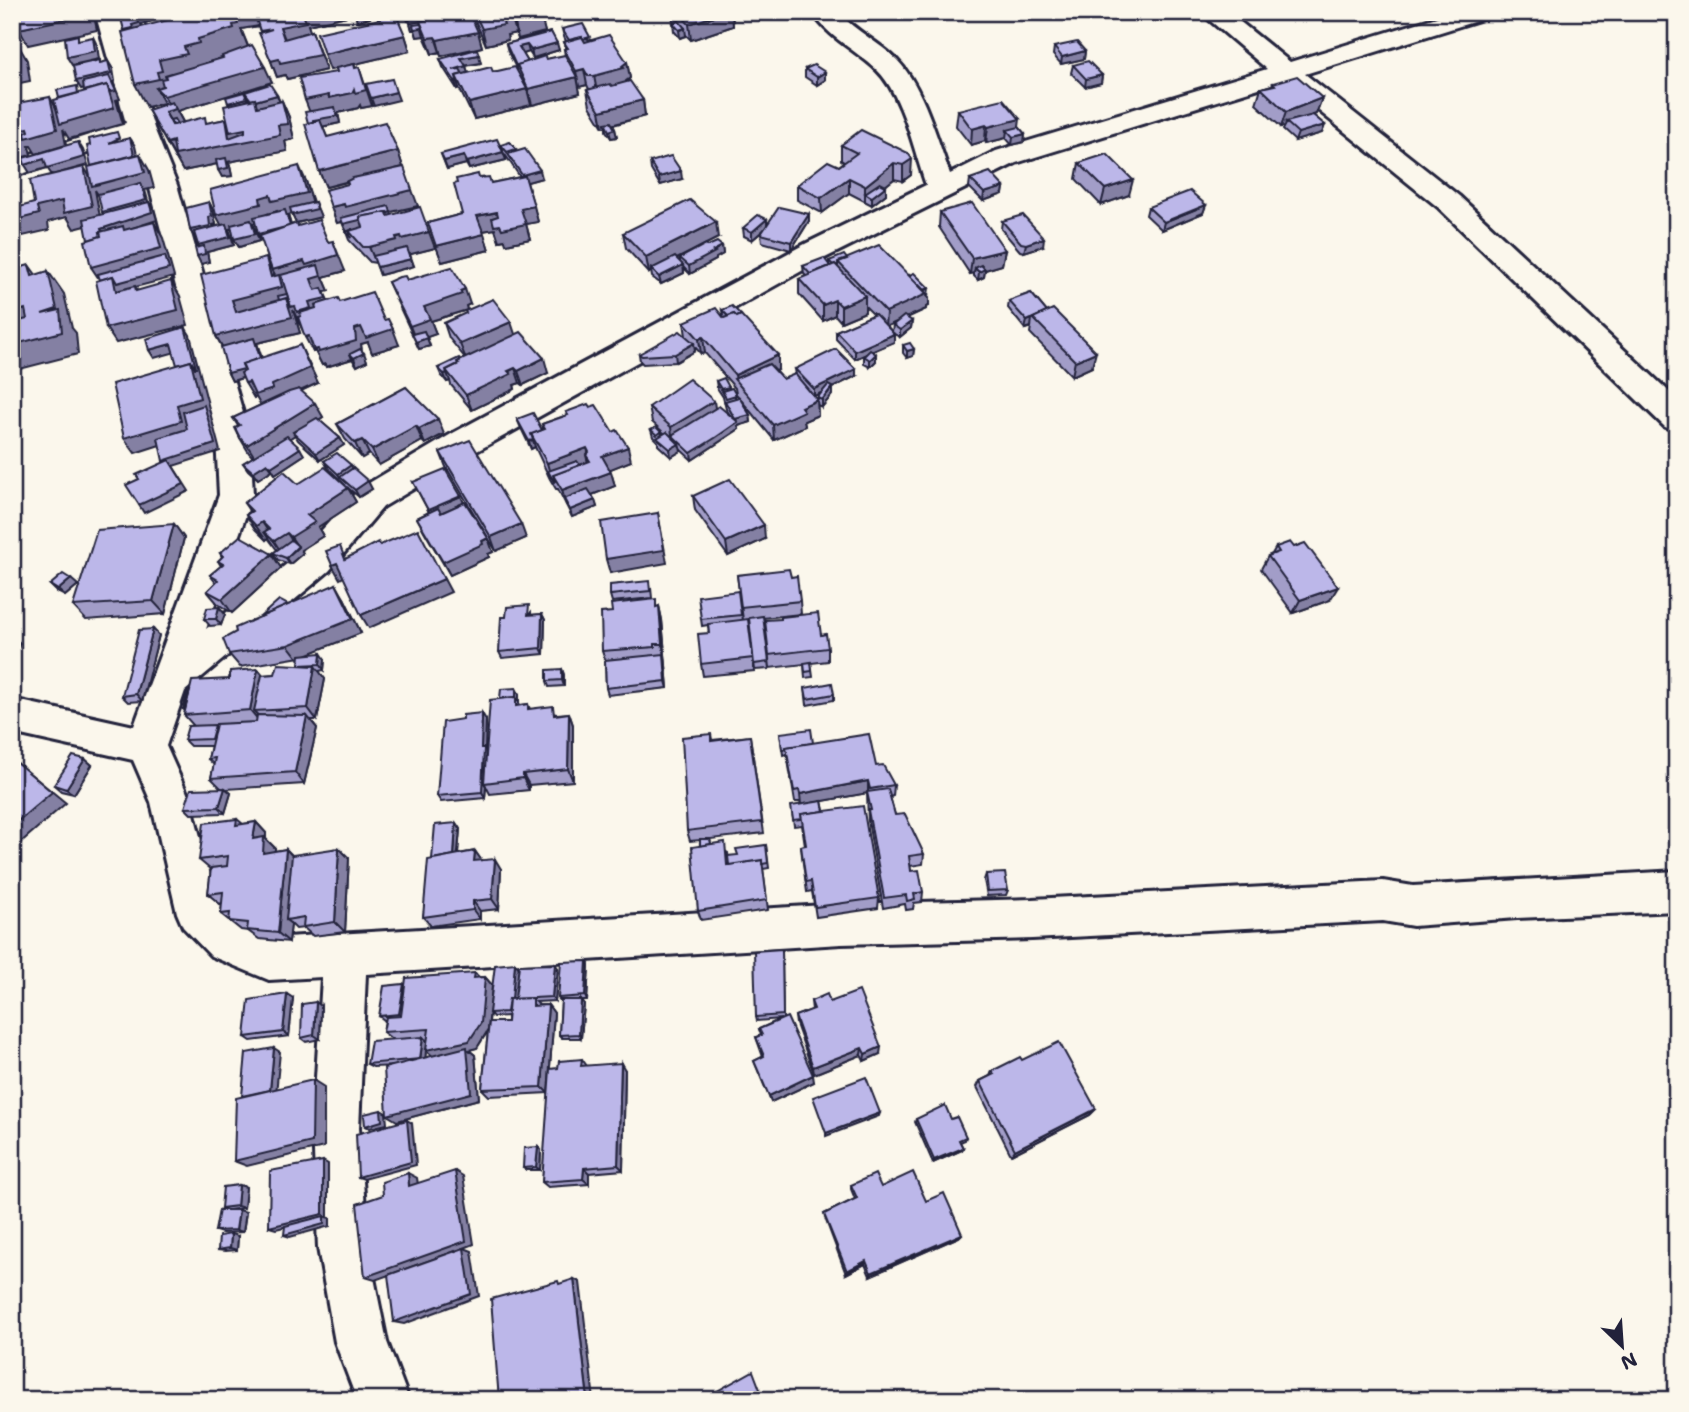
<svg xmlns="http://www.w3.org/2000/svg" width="1689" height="1412" viewBox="0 0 1689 1412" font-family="'Shantell Sans',sans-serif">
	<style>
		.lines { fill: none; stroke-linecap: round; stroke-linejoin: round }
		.street-casing { stroke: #22223b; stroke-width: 6 }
		.street { fill: #fbf7ec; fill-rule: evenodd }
		.wall { fill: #a29dc8; stroke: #22223b; stroke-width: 2; fill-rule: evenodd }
		.shaded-wall { fill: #8480a3; stroke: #22223b; stroke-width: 2 }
		.building { fill: #bcb7e9; stroke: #22223b; stroke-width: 2 }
	</style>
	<rect width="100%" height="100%" fill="#fbf7ec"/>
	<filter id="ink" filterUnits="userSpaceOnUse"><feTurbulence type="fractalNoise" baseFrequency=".0143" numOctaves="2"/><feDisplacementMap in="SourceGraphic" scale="14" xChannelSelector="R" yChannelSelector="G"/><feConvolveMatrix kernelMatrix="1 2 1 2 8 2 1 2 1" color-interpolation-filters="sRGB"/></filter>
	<g filter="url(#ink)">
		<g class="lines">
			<g class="street-casing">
				<path id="street" d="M95,12H119L154,128L177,185L250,437L253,495L206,629L303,551L359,489L453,433L805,244L926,185C914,152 903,95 877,70C855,49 830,39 812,12H838C856,32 879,42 897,60C923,86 937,139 950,174L996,151L1267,69L1200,12H1228L1290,62L1453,12H1492L1489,17L1305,74L1459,196L1677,399V431L1665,427L1439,208L1282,81L1016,163L825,258L477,451L383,507L329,571L185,691L166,746L191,802L217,902L241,926L269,938L841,904L1032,899L1383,881L1413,886L1677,871V911L1517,918L1413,926L1383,921L1032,939L841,944L366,974L359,1128L368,1248L387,1342L409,1400H357L335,1342L318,1248L313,1128L322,977L269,980L211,956L183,927L177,913L151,802L133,760L12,733V699L134,726L219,495L216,437L149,185L132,139L12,177V160L126,123Z"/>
			</g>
			<use href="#street" class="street"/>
		</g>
		<g class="wall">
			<polygon points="124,12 166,17 141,24 142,27 254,12 368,12 370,18 357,21 355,14 308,25 310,32 312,31 326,70 287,79 285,75 277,77 258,26 241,29 248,46 272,82 177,111 183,122 208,123 226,119 228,125 229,105 244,92 249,101 245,92 277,95 280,102 282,101 289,117 294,139 285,141 287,151 228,162 230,166 232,176 222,177 217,164 183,171 176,158 175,158 148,110 165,105 164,103 147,107 125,31"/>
			<polygon points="377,12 405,35 410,51 354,64 372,106 361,108 360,105 358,108 338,113 340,123 323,127 327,137 398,151 403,167 391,170 418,206 391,212 391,214 435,248 410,254 414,266 380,275 376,263 370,262 349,240 342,222 337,223 331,207 348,184 347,182 326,187 319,171 308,123 310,112 337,72 336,68 330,70 380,19"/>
			<polygon points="404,12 450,12 451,16 478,32 482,47 441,56 440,52 432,54 424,36 417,37 415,30 412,30 410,21 408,21"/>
			<polygon points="471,12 539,12 545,32 518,39 516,33 507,35 508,40 486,45"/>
			<polygon points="672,12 732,12 733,26 691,40 686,35 680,38 674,31 673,23 675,23 673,21"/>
			<polygon points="562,29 591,40 627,62 630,78 626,82 643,100 645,116 613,125 615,129 617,137 611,138 606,131 606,127 603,127 590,106 587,90 589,89 587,85 579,87 578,86 580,93 532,105 529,99 531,105 474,119 459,88 457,89 443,67 440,59 481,63 466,66 468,73 517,70 508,52 506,44 551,32 559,50 533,58 529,52 523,54 528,62 565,56 564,49 566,48 564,42 566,41 564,37"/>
			<polygon points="1054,47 1085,51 1084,59 1061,64 1053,55"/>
			<polygon points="1073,65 1102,75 1101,83 1085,87 1071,73"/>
			<polygon points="805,69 825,80 817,85 805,77"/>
			<polygon points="1273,83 1322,98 1316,114 1313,115 1325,125 1322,133 1295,141 1283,130 1285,126 1281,127 1256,104 1261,88 1272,85"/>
			<polygon points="958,110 1019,127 1025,134 1024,142 1012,145 1006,138 986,143 985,141 971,145 956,126"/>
			<polygon points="501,145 516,149 516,152 542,178 527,182 538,222 526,224 530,239 506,244 505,240 499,241 495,229 483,231 489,250 442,262 428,223 462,214 479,178 491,183 520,177 504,153 506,160 469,169 466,164 447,169 441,154 503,150"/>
			<polygon points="841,145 908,153 911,175 903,181 894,179 885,186 886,194 872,205 849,193 822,213 797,200 797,185 839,166 844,162 841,160"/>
			<polygon points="650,162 682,179 660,185 651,170"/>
			<polygon points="1079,163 1129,195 1101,205 1076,179"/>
			<polygon points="970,179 1004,187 1003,194 983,201 969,187"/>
			<path d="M306,181L313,202L318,210L321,217L297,223L298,226L329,242L345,271L323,277L329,291L324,292L328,301L340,302L384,320L399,345L372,353L368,342L361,344L362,351L367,361L357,366L352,359L326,367L325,364L322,365L315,351L313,352L293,310L300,333L257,343L262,358L307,360L318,383L301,391L323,417L319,420L340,438L344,445L320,460L298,440L295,435L289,438L304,455L275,474L272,470L258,479L248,470L243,463L253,457L249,453L240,438L238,426L233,418L261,405L256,397L254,398L243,378L232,381L228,373L222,347L216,336L273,273L274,276H275L256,223H253L259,241L239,247L234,239L232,229H229L234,245L207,252L209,262L201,264L199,247L196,238H195L190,230L209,202L213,210L216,224L213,225V227L221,225ZM292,214L296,223L291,225L288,215Z"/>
			<polygon points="1206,205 1203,213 1162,230 1146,215 1148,207"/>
			<polygon points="940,212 1005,250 1002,265 985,270 984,277 978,280 974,276 974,273 970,274 939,227"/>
			<polygon points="809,214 809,221 791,250 762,242 761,234 764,230 752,240 744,236 743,228 767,225"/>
			<polygon points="1002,221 1043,246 1024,252 1020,251 1001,229"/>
			<polygon points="623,233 718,238 676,259 680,262 680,258 708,246 722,246 723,254 716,258 716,260 690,274 684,268 684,273 661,284 652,277 651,271 649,273 626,248"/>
			<path d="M847,259L928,295L927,296L929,306L926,307V309L907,318L912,321L911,328L900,337L894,334V342L872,351L876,361L870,367L864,364V356L866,354L855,359L836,339V331L874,315L865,306V312L841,322L835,315L823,321L799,294V279L806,276L804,274L803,266L829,264V261ZM897,322L893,325L892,332L887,326Z"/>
			<polygon points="407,280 470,304 466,306 467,310 431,321 436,334 427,337 430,346 419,349 388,282"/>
			<polygon points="1031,293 1092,367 1072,376 1030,333 1031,327 1025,329 1008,308 1009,301"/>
			<polygon points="722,310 778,370 776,371 783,379 796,375 795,369 856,376 832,388 832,395 822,407 817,405 817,398 822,393 814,396 817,400 818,415 804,421 805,426 774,440 741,400 750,415 751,422 738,426 739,429 692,460 680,449 681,451 671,457 658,445 658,442 653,437 651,430 661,432 662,435 664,433 652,422 649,407 715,408 730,415 726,409 723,397 717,388 716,381 729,387 730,389 736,398 739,397 736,394 735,388 705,353 701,354 695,347 695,351 676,362 643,364 640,361 639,354 686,336 684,322 723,316"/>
			<polygon points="444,323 515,334 548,373 523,385 520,383 514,385 515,389 472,410 451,385 450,381 447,382 441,375 438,368 465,358 449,338"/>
			<polygon points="903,345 914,349 913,356 907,358 903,353"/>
			<polygon points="406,387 444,434 425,444 422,441 379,465 369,454 362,458 345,439 337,424"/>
			<polygon points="590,407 631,461 610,469 615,486 592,495 597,507 572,517 558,489 556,489 550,479 535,447 531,449 520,426 517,419 542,430 543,429 542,424 567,415 566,412"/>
			<polygon points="440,452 526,538 496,551 446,467"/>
			<polygon points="324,461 353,468 372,489 359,497 348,488 356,502 318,527 323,536 301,550 303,553 290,564 278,560 273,553 277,550 268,538 266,540 255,529 246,515 250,512 244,503 298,484 344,484 328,468"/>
			<polygon points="413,482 464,502 493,552 488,554 489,557 450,575 424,531 417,518 429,512"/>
			<polygon points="693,496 765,539 728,556 695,510"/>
			<polygon points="174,524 184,538 165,614 86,620 73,606"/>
			<polygon points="1276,547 1330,600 1293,613 1261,569 1268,556 1272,554"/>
			<polygon points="220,553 272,554 281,568 232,613 218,604 207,591 216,583 210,575 221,566 218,561 222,557"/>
			<polygon points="737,575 791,577 800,601 801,614 763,618 769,669 755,670 749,620 754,671 703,676 701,664 709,633 708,625 702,626 701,619 738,591 743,620"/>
			<polygon points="50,585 78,585 65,596 57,592"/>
			<polygon points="651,588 652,598 612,602 610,595"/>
			<polygon points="344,598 361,633 307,654 325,659 324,670 319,671 325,679 317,720 311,720 317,728 304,784 226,789 231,793 225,813 191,814 185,808 221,788 211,778 214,765 208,759 211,746 190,746 184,740 194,726 184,715 185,711 183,709 229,679 258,669 263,675 275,674 299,665 300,657 240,667 229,654 236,632 288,605"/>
			<polygon points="659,606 662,620 668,688 608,695 606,688 605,660 602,651"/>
			<polygon points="219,607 225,614 221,625 210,626 204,619"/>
			<polygon points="531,612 531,615 542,614 545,620 544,654 502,658 499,652"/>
			<polygon points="765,620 828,648 828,661 811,663 813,677 805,678 804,664 770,668"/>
			<polygon points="159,635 142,701 128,702 122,696"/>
			<polygon points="562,669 564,675 564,686 549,687 547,681"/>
			<polygon points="805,688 834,694 834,700 807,705"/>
			<polygon points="519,694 519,703 520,705 528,704 530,709 557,714 569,713 573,725 573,781 529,785 529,790 490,794 486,786 485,798 441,802 437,796 486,720 485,749 486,752 501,699"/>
			<polygon points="780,733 813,743 876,766 894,785 893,796 890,797 895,815 924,854 923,864 910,866 911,871 923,892 922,902 914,903 913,909 906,910 905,904 883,908 868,821 867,793 822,801 824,811 879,898 878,908 816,917 812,891 807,892 802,856 801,846 805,845 802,825 794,826 792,811 801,804 800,802 795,802 787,754 783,755"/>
			<polygon points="711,734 712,740 750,736 764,833 710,839 711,844 728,853 729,865 738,855 766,845 769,868 763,869 768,910 701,920 698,911 700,840 690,841 687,831"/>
			<polygon points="85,759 92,765 74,794 61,791 54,785"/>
			<polygon points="237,819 243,824 256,822 266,833 266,839 275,848 275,851 286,849 292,855 349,858 345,932 313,936 304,928 296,929 291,924 289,942 259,939 248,931 241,930 221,914 222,903 220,904 208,894 211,870 199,860"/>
			<polygon points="456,823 460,829 458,854 475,851 481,860 501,869 499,909 480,911 480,919 431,926 423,917 432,859"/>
			<polygon points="986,874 1008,890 1006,895 987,896 984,880"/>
			<polygon points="782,953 783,1019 814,1082 771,1102 754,1061 763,1057 756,1037 761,1035 759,1029 781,1019 757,1021 756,1017"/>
			<path d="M555,964L558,968L555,1001L536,1002L539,1005H548L554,1013L548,1093L489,1096L482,1089L488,1031L477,1048L469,1050L475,1055L479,1099L397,1121L395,1066L373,1067L367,1064L392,1039L383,1032L385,1020H384L379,1016L404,984L405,985L475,973L479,977H485L492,985L519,968ZM490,1013L493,1017L507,1016V1022H489ZM426,1050L433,1056L425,1058Z"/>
			<polygon points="589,965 587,1001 582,1001 584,1004 581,1038 562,1038 559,1035 561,1002 558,998"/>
			<polygon points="293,998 289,1036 251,1041 245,1037"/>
			<polygon points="811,1001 830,1002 880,1054 864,1061 861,1055 814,1074 796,1024 795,1016 812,1010"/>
			<polygon points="321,1006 320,1039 306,1042 301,1038"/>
			<polygon points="582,1059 587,1066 625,1070 623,1170 589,1173 589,1184 548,1187 542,1182 558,1068"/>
			<polygon points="1022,1060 1096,1109 1090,1115 1011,1155 977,1087 980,1081 990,1076 992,1071"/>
			<polygon points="916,1119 951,1119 966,1137 965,1140 960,1142 963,1148 962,1150 933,1163 915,1122"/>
			<polygon points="538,1147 541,1150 540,1170 526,1170 523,1168"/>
			<polygon points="239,1185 246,1187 244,1208 229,1210 246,1212 243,1232 222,1233 215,1231 227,1210 221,1208"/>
			<polygon points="851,1185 881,1187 926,1201 962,1234 959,1237 870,1276 865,1264 846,1274 825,1218 824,1214 855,1199 851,1189"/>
			<polygon points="238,1236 237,1250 225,1251 218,1250"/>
		</g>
		<g class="shaded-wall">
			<polygon points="88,12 93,12 97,30 28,45 19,29"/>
			<polygon points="148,12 165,12 166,17 141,24 143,31 128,37 124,30 132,25 137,16"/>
			<polygon points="174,12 180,12 183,24 181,27"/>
			<polygon points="242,12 254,12 259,26 241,29 248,47 244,51 209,62 210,66 265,67 272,82 177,111 184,124 174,127 165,112 172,110 164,96 156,88 164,103 147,107 135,84 157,72 159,60 198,39 202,14"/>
			<polygon points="292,12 293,12 296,24 298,23 293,12 368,12 370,18 357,21 355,14 308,25 312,37 291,54 280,27"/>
			<polygon points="405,12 445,12 446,16 408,21"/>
			<polygon points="559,12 590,12 590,14 553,22 552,14"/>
			<polygon points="727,12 732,12 733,26 691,40 689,24"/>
			<polygon points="541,16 545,32 518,39 515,23"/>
			<polygon points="512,18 516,33 507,35 508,40 486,45 482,29 502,20"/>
			<polygon points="420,21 424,36 417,37 415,30 412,30 410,23"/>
			<polygon points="12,23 14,25 16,41 27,60 30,81 15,84 17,88 18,94 12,95"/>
			<polygon points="685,28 686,36 680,38 679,30"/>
			<polygon points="312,31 326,70 287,79 285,75 277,77 271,61"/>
			<polygon points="478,32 482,47 441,56 437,40"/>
			<polygon points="405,35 410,51 330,70 324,54"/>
			<polygon points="93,37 97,45 99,59 72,65 67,57"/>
			<polygon points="435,37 440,52 432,54 427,38"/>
			<polygon points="557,43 559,50 533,58 531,50"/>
			<polygon points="527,45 529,52 521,55 519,47"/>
			<polygon points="1085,51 1084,59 1061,64 1062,57"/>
			<polygon points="479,55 481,63 463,66 461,58"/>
			<polygon points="108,61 113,69 115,81 113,82 120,99 116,100 123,124 69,139 63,129 66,145 36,154 31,146 29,146 31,155 12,160 12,141 19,130 50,97 59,113 112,82 81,89 76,81"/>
			<polygon points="627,62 630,78 626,81 626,84 597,92 594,76 622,66"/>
			<polygon points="466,66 468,74 455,78 453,70"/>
			<polygon points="359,67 372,106 361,108 360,105 358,108 338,113 340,123 316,128 305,100"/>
			<polygon points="584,69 587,85 579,87 576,71"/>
			<polygon points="825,72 825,80 817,85 817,77"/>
			<polygon points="1102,75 1101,83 1085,87 1086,79"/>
			<polygon points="577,77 580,93 532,105 528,89"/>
			<polygon points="457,80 459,88 457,89 455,81"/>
			<polygon points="527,89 531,105 474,119 469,103"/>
			<polygon points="396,92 399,100 374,106 371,98"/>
			<polygon points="277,95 280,103 259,109 252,102"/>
			<polygon points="247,98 251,106 232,111 228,103"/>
			<polygon points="1322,98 1316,114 1288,124 1286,122 1285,126 1281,127 1286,112"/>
			<polygon points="643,100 645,116 607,126 605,123 606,127 603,127 600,111"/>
			<polygon points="282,101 289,117 294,139 285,141 287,151 228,162 230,166 232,176 222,177 218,170 227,162 183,171 167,143 229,138 226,119 231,131 245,129 278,125"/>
			<polygon points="1020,119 1018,135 1007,130 1006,138 986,143 988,127"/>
			<polygon points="986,125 985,141 971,145 972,129"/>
			<polygon points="1325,125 1322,133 1295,141 1298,133"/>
			<polygon points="615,129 617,137 611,138 609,131"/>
			<polygon points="1025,134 1024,142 1012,145 1013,137"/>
			<polygon points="130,138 135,146 139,163 96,173"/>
			<polygon points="78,142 83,150 88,165 52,175 47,168 30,173 25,165"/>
			<polygon points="398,151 403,167 326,187 319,171"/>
			<polygon points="503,152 506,160 469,169 467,162"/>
			<polygon points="140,154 149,170 154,188 145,190 150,208 107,220 102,212 102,201 95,190 101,222 74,229 67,217 48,222 49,230 23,236 12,222 37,207 84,167 93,182"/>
			<polygon points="464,156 466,164 447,169 444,161"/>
			<polygon points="912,159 911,175 903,181 903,165"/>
			<polygon points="894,163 894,179 871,197 865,193 865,201 865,186"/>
			<polygon points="299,166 306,181 314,208 288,215 293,234 262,242 258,234 279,217 277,211 267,214 269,219 253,223 259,241 239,247 234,239 252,224 229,229 234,245 207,252 209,262 201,264 197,256 202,253 198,245 224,230 216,215 260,198"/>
			<polygon points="540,170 542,178 524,183 522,175"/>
			<polygon points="681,171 682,179 660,185 659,177"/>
			<polygon points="849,178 849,193 822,213 821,198"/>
			<polygon points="1133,180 1129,195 1101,205 1105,189"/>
			<polygon points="886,186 886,194 872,205 872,197"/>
			<polygon points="1004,187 1003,194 983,201 984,193"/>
			<polygon points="412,190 418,206 391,212 394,220 347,232 343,224 350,220 337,223 331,207"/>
			<polygon points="149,202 154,210 157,220 126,230 109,249 101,229"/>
			<polygon points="209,202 213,210 216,224 213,225 214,233 195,238 190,230 209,217"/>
			<polygon points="315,202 321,217 296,223 292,215"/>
			<polygon points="1206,205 1203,213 1162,230 1164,222"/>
			<polygon points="534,206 538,222 526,224 530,239 506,244 505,240 499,241 495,229 482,231 477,216"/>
			<polygon points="809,214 809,221 791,250 791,242"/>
			<polygon points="767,219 767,227 752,240 752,232"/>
			<polygon points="154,222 163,238 174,277 135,287 144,301 117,293 101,282 91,267"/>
			<polygon points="716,222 718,238 653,271 651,269 651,271 649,273 646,257"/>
			<polygon points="429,232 435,248 376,263 369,247 401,236"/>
			<polygon points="484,234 489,250 442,262 436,246"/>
			<polygon points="1044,238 1043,246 1024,252 1026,244"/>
			<polygon points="333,241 345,271 323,277 329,291 324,292 329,303 299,323 293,310 300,333 257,343 265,371 232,381 228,373 225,351 216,336 236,312 232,300 271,277 266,258 273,273 278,288 280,285 272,270 304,261 335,256"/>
			<polygon points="722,246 723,254 716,258 716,260 690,274 689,266"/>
			<polygon points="1005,250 1002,265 985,270 984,277 978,280 979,272 975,268 974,273 970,274 972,258"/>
			<polygon points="411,259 414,266 380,275 377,267"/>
			<polygon points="29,265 45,287 32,276"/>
			<polygon points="683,265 684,273 661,284 659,277"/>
			<polygon points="48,271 64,294 72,328 76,333 78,354 12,371 12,313 25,309 42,314"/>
			<polygon points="171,281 180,296 188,325 116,343 106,328"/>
			<polygon points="929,288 928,295 927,296 929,298 929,306 926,307 926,309 885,327 886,312"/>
			<polygon points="465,289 470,304 466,306 467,310 431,321 436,334 416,341 410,326 424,307"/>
			<polygon points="865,296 865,312 841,322 841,306"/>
			<polygon points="835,300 835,315 823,321 823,305"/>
			<polygon points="1032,319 1031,327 1025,329 1027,321"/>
			<polygon points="912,321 911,328 900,337 900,330"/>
			<polygon points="511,322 516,337 466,359 460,344"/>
			<polygon points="185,327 190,335 220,451 173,466 189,491 144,513 139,505 168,468 163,461 191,435 135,453 124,438 177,405"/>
			<polygon points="361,327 393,329 399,345 372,353 368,342 361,344 362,354 364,353 367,361 357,366 354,358 350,354 352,359 326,367 325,364 322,365 315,351 313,352 305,337"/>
			<polygon points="894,334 894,342 855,359 855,351"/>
			<polygon points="703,337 705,353 701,354 699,339"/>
			<polygon points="427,338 430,346 419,349 416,342"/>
			<polygon points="694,343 695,351 676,362 675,354"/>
			<polygon points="171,344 176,352 154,358 149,350"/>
			<polygon points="300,345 318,383 280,400 263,410 256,397 254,398 245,383 249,382 272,385"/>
			<polygon points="914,349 913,356 907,358 907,351"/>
			<polygon points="1096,352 1092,367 1072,376 1075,361"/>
			<polygon points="876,354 876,361 870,367 870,360"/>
			<polygon points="778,355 778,370 741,387 736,380 735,375"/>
			<polygon points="544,358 548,373 523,385 518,371"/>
			<polygon points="515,368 520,383 514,385 515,389 472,410 466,395"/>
			<polygon points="856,369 856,376 832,388 832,395 822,407 822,400 832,388 814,396 814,389"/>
			<polygon points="447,373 450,381 447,382 444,374"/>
			<polygon points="817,400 818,415 804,421 805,426 774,440 773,425 801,407"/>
			<polygon points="714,401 716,415 672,435 671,427"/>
			<polygon points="315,403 323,417 296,434 293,432 295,435 256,459 247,445"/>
			<polygon points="750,415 751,422 738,426 739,429 692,460 691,453 735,419"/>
			<polygon points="438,419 444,434 425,444 419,429"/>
			<polygon points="416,426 422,441 379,465 372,450"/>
			<polygon points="340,438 344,445 320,460 316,453"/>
			<polygon points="362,440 369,454 362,458 355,443"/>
			<polygon points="533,440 535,447 531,449 529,441"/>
			<polygon points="679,444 681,451 671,457 670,449"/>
			<polygon points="628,447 631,461 606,471 602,456"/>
			<polygon points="300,448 304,455 275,474 271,467"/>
			<polygon points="587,448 591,462 586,455 588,463 551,477 547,463"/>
			<polygon points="267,463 272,470 258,479 253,472"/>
			<polygon points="351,465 355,473 340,477 338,474"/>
			<polygon points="611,472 615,486 566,505 562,490"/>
			<polygon points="368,481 372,489 359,497 355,490"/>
			<polygon points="348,488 356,502 318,527 323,536 301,550 303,553 290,564 286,558 298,547 291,537 307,515"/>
			<polygon points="461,496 464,503 431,517 428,510"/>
			<polygon points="595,500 597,507 572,517 570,510"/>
			<polygon points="658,513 667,563 610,573 606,559"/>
			<polygon points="262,522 271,536 264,532 268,538 266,540 256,526"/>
			<polygon points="174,524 184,538 165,614 153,601"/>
			<polygon points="521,524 526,538 496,551 491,537"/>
			<polygon points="764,525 765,539 728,556 726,542"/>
			<polygon points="287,533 296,547 283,555 274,541"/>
			<polygon points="488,538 493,552 488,554 489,557 450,575 443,562"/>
			<polygon points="272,554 281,568 232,613 222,599"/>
			<polygon points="337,563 345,576 340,579 332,565"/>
			<polygon points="71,579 78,585 65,596 58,590"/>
			<polygon points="444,579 451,592 369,628 361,615"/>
			<polygon points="336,584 344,598 361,633 298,658 288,645"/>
			<polygon points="1338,587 1330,600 1293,613 1300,600"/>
			<polygon points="659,606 662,620 668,688 666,681 665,655 662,644"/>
			<polygon points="219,607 225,614 221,625 216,619"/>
			<polygon points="542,614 545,620 544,654 541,648"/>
			<polygon points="153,629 159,635 142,701 136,694"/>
			<polygon points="13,636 20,643 14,661 12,659"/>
			<polygon points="321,653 325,659 324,670 320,664"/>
			<polygon points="315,666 325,679 317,720 308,708"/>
			<polygon points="258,669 269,682 254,711 261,719 260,722 250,710"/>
			<polygon points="562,669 564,675 564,686 562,680"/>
			<polygon points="516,688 519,694 519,703 516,697"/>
			<polygon points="482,713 486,720 485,749 487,754 484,783 486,786 485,798 482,792 481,748"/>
			<polygon points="569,713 573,725 573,781 568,769"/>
			<polygon points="307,716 317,728 304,784 295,772"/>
			<polygon points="85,759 92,765 74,794 66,789"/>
			<polygon points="16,762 66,803 12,850 12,826"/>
			<polygon points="523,774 529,785 529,790 523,778"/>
			<polygon points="868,781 868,793 801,805 800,794"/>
			<polygon points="225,788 231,793 225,813 219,807"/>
			<polygon points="256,822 266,833 266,839 275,848 274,863 263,853 253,839"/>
			<polygon points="456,823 460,829 457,862 454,857"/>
			<polygon points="339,848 349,858 345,932 335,922"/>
			<polygon points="286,849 296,860 286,920 291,924 289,942 278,933"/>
			<polygon points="475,851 482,861 474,861"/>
			<polygon points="495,859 501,869 499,909 492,899"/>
			<polygon points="473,901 480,911 480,919 473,910"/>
			<polygon points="587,961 589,965 587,1001 585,996"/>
			<polygon points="515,963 519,968 514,1016 510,1012"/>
			<polygon points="555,964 558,968 555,1001 552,997"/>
			<polygon points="485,977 492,985 488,1030 477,1048 469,1050 475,1055 479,1099 397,1121 387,1115 435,1058 426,1050 425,1063 420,1060 423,1037 427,1041"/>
			<polygon points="404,984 408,989 404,1018 399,1014"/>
			<polygon points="287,994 293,998 289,1036 283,1032"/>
			<polygon points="581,1000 584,1004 581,1038 579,1034"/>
			<polygon points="316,1002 321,1006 320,1039 314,1035"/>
			<polygon points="548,1005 554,1013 548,1093 542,1087"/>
			<polygon points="881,1047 880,1054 864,1061 865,1054"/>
			<polygon points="274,1048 280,1052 276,1094 270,1090"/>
			<polygon points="862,1048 861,1055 814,1074 813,1067"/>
			<polygon points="621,1063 625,1070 623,1170 618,1165"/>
			<polygon points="813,1075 814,1082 771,1102 769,1096"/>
			<polygon points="313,1080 324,1087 324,1147 247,1166 234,1161"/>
			<polygon points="1096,1109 1090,1115 1011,1155 1015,1150"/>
			<polygon points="381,1110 386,1113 387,1124 370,1128 365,1126"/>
			<polygon points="880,1113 879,1116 826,1136 826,1133"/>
			<polygon points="407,1120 412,1123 416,1165 364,1179 358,1177"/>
			<polygon points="538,1147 541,1150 540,1170 536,1167"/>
			<polygon points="963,1148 962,1150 933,1163 934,1160"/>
			<polygon points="323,1161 328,1164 328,1216 326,1217 330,1218 330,1226 290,1237 284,1235 324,1217 276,1229 269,1227"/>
			<polygon points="584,1168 589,1173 589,1184 583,1179"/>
			<polygon points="455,1171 463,1176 474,1244 464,1248 472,1251 479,1296 404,1324 394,1322 464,1248 375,1280 365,1277"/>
			<polygon points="408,1173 417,1178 419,1191 409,1186"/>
			<polygon points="239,1185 246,1187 244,1208 237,1206"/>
			<polygon points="239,1210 246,1212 243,1232 236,1230"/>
			<polygon points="231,1234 238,1236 237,1250 230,1248"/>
			<polygon points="962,1234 959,1237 870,1276 871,1273"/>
			<polygon points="866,1261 865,1264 846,1274 847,1271"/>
			<polygon points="574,1279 580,1282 594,1400 588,1400"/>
		</g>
		<g class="building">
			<polygon points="16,12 88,12 89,14 19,29"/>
			<polygon points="125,12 150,12 137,16 139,23 132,25 133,28 124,30 120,15 129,13"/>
			<polygon points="179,12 198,12 199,15 181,17"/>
			<polygon points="198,12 228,12 230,18 236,17 238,24 233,25 234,28 198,39 199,43 184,47 187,54 159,60 162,71 157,72 159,79 135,84 122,32 183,16 199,15"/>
			<polygon points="229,12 242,12 230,15"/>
			<polygon points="254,12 292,12 292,13 302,12 306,22 280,27 284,39 312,31 320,55 280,63 279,59 271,61 259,33 272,29 260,31"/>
			<polygon points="377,12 395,12 405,35 324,54 317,33 380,19"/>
			<polygon points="419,12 450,12 451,16 410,23 408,14"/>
			<polygon points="469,12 478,32 437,40 435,37 427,38 420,21"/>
			<polygon points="474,12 539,12 541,16 515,23 512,18 502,20 504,25 482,29"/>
			<polygon points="678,12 727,12 689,24"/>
			<polygon points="679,21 685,28 679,30 673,23"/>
			<polygon points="421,24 422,28 414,29 413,25"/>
			<polygon points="583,24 590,37 583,39 582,37 569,40 562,29"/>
			<polygon points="551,32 557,43 531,50 527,45 519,47 528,62 517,65 517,68 506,44"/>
			<polygon points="78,35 78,40 93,37 95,51 67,57 65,38"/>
			<polygon points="609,35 627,62 622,66 624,68 594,76 588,76 584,69 576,71 564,49 568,48 564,42 582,37 585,42"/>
			<polygon points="15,39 16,45 18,45 20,65 12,67 12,40"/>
			<polygon points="1077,42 1085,51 1062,57 1054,47"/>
			<polygon points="252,45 265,67 164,96 156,88 163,86 161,79 166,78 165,75 223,58 222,56"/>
			<polygon points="477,49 479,55 461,58 466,66 453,70 460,69 463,74 456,76 457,80 455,81 440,59"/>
			<polygon points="565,55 577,77 528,89 517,65 545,56 546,59"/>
			<polygon points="100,60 100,63 108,61 111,73 76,81 73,66"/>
			<polygon points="1088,61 1102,75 1086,79 1073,65"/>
			<polygon points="354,64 355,68 359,67 366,90 355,93 354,89 352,93 329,98 329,95 305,100 299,78 337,72 336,68"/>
			<polygon points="814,65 825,72 817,77 805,69"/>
			<polygon points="491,67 493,72 515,67 527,89 469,103 456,76"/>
			<polygon points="109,76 116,91 111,92 107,85 84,91 83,82"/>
			<polygon points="1297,76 1322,98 1286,112 1261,88 1275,85 1273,83"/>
			<polygon points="392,79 396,92 371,98 366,84"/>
			<polygon points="630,81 643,100 600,111 587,90 610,84 612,86"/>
			<polygon points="270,84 277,95 255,101 255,99 251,100 245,92"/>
			<polygon points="107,85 114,108 60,124 54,100"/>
			<polygon points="77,86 78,93 59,98 57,90"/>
			<polygon points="244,92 247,98 228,103 226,97"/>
			<polygon points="50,97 57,129 26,138 25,133 29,131 28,128 24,129 19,130 21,139 12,141 12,104"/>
			<polygon points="255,99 257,107 282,101 288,124 278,125 280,135 175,155 173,141 167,143 148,110 172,102 176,109 165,112 172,125 205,117 206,123 226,119 229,138 245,132 245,129 230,132 224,106"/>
			<polygon points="1003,99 1020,119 988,127 986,125 972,129 958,110"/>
			<polygon points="335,107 337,116 313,120 313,122 308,123 305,112"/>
			<polygon points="1313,115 1325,125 1298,133 1286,122"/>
			<polygon points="174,119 177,124 173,125 170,120"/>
			<polygon points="320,120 327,137 385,122 398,151 319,171 305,124"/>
			<polygon points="611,122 615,129 609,131 605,123"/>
			<polygon points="1019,127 1025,134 1013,137 1007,130"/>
			<polygon points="861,130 908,153 912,159 903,165 894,163 865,186 849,178 821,198 797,185 828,161 839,166 857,153 841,145"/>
			<polygon points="117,132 119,138 109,143 130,138 134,155 91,166 87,146 90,145 89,139"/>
			<polygon points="497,139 503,152 467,162 464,156 444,161 441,154"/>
			<polygon points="78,142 84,157 47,168 44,159 25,165 23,158"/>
			<polygon points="510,142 516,149 507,152 501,145"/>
			<polygon points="525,149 540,170 522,175 508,154"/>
			<polygon points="140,154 145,172 92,186 88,167"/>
			<polygon points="1107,154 1133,180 1105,189 1079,163"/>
			<polygon points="671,156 681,171 659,177 650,162"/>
			<polygon points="226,158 228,168 218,170 216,160"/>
			<polygon points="299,166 307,193 272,201 270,195 260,198 261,204 216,215 210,190"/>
			<polygon points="84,167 92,206 64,213 62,201 37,207 39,214 12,221 12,209 34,203 30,180"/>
			<polygon points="404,167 412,190 345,207 344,204 331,207 325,190 348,184 347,181 353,178"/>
			<polygon points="990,172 1004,187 984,193 970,179"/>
			<polygon points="478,174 479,178 489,177 491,183 525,176 534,206 521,209 526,224 502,229 500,225 494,226 492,218 498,216 497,212 477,216 484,234 436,246 428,223 462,214 454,184 457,183 456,179"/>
			<polygon points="141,183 146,200 102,212 98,194"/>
			<polygon points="880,183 886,186 872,197 865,193"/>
			<polygon points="1190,191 1206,205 1164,222 1148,207"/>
			<polygon points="690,200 716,222 646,257 623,233"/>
			<polygon points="149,202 152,212 101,229 102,232 100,232 101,236 88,240 84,219"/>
			<polygon points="209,202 212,216 209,217 210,226 190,230 186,208"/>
			<polygon points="315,202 317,209 292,215 290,208"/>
			<polygon points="972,203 1005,250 972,258 940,212"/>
			<polygon points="389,206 391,212 388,213 387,212 360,217 360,220 343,224 341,218"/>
			<polygon points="420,207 429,232 402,239 401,236 396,237 397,240 369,247 363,247 349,231 363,227 360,217 387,212 388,216"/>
			<polygon points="779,207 809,214 791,242 761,234"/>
			<polygon points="285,210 290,226 258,234 254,217"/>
			<polygon points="758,215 767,219 752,232 743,228"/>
			<polygon points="1023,215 1044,238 1026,244 1021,243 1002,221"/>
			<polygon points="251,220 255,234 234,239 231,225"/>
			<polygon points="319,220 328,242 333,241 338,255 306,265 304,261 272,270 260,236 297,223 298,226"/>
			<polygon points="154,222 161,248 91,267 85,241 101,236 100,232 123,226 124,230"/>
			<polygon points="226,224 230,237 198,245 194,232"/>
			<polygon points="353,229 349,231 351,238 346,232"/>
			<polygon points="717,242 722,246 713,251 715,252 689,266 680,258 706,244 708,246"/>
			<polygon points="879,245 927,294 886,312 838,262"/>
			<polygon points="204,246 205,254 197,256 195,248"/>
			<polygon points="407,248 411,259 377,267 373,256"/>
			<polygon points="844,255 847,259 838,262 838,268 835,264 833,265 829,261"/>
			<polygon points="165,256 169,269 117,283 113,276 100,280 98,274"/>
			<polygon points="675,257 683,265 659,277 651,269"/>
			<polygon points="266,258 271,277 279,275 282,287 232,300 236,312 286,298 292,317 216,336 201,275"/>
			<polygon points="824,258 830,266 810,274 803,266"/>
			<polygon points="835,264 865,296 841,306 835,300 823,305 799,279"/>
			<polygon points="29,265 32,276 48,271 57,309 42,314 60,310 62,332 12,345 12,323 27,319 25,309 12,313 12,270"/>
			<polygon points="318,265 321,276 311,279 315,290 322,288 326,298 309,302 311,308 297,312 295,306 291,307 281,275"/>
			<polygon points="981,265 985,269 979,272 975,268"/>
			<polygon points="452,267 465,289 460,291 462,294 424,307 430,319 410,326 388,282 399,277 405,276 407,280"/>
			<polygon points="914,273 929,288 924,290 909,275"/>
			<polygon points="113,276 116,291 135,286 136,291 171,281 178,310 106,328 96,281"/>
			<polygon points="372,292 384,320 388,319 393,329 366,338 361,327 355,329 356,341 319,352 318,349 314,350 309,336 305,337 298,317 301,316 300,313 316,308 315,305 338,298 340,302"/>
			<polygon points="1031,293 1047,312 1027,321 1009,301"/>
			<polygon points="287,294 290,306 286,298 279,300 278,296"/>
			<polygon points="493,299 511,322 460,344 444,323 466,313 465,311"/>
			<polygon points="732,306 741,315 737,317 734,314 728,316 722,310"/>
			<polygon points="716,308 724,318 734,314 737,317 741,315 778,355 735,375 703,337 699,339 684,322"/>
			<polygon points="1053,309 1096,352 1075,361 1033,318"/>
			<polygon points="875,314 894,334 855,351 836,331"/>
			<polygon points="904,316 912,321 900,330 893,325"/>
			<polygon points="185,327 196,368 195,368 191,361 177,365 171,344 149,350 146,339"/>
			<polygon points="424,331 427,338 416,342 412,334"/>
			<polygon points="680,331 694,343 675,354 642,356 639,354"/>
			<polygon points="521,332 544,358 518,371 515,368 508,371 511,374 466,395 446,370 459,364 457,362"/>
			<polygon points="254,338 260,358 242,364 244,369 228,373 221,347"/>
			<polygon points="910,343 914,349 907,351 903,345"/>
			<polygon points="300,345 310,368 272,385 273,389 255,395 249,382 245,383 241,373 245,371 242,364"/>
			<polygon points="360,349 364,353 354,358 350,354"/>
			<polygon points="836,349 856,369 814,389 795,369"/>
			<polygon points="870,350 876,354 870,360 864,356"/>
			<polygon points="459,358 461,360 457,362 458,364 446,370 447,373 444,374 438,368"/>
			<polygon points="191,361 200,398 177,405 181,421 124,438 112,384"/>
			<polygon points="769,364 783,379 795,374 817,400 801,407 804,411 773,425 734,379"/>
			<polygon points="724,378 729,387 721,389 716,381"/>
			<polygon points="689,379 714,401 671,427 649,407"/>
			<polygon points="828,385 832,387 822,400 817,398"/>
			<polygon points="406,387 438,419 419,429 416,426 372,450 362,440 355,443 337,424"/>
			<polygon points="732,388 736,395 726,398 722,391"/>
			<polygon points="299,389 315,403 247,445 240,438 235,428 240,425 233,418 289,392"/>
			<polygon points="739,397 750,415 735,419 725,401"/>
			<polygon points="588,404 590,407 596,405 613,432 617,430 628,447 602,456 611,472 562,490 553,475 590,461 586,455 589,452 587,448 547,463 531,434 545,429 542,424 568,415 566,412"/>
			<polygon points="204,405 215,444 163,461 158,438 187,429 183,412"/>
			<polygon points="719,406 738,422 715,438 691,453 672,435"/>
			<polygon points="533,413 542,430 531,434 533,440 529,441 517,419"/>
			<polygon points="317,418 340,438 316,453 293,432"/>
			<polygon points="656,427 661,432 657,435 651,430"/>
			<polygon points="667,432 679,444 670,449 657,438"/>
			<polygon points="287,436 300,448 271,467 267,463 253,472 243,463"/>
			<polygon points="470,440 521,524 491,537 440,452"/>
			<polygon points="337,453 351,465 338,474 324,461"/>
			<polygon points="169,460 184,484 139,505 126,485 139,479 136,475"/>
			<polygon points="577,461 580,465 553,475 555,481 554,482 548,471"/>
			<polygon points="325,467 348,488 307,515 315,522 291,537 287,533 274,541 264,532 269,529 262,522 256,526 246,515 252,511 244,503 284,471 298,484"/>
			<polygon points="353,468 368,481 355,490 340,477"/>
			<polygon points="445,469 461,496 428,510 413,482"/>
			<polygon points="730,479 764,525 726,542 693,496"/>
			<polygon points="588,489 595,500 570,510 564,499"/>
			<polygon points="465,502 488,538 482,541 483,544 443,562 417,518 438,508 441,513"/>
			<polygon points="658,513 664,550 606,559 601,522"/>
			<polygon points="174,524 153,601 73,606 97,530"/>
			<polygon points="418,529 444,579 361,615 337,563 332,565 326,551 340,546 345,559 378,542 380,545"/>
			<polygon points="240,536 272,554 222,599 207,591 218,580 210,575 223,564 218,561 223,556 220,553"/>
			<polygon points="291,540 298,546 286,558 273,553"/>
			<polygon points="1290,542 1294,547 1305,543 1338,587 1300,600 1268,556 1279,552 1276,547"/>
			<polygon points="789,569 791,577 797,576 800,601 741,607 737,575"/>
			<polygon points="63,574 71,579 58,590 50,585"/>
			<polygon points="649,581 650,591 610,595 610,585"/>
			<polygon points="336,584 353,619 288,645 229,654 223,639 236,632 235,628"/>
			<polygon points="738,591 741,615 701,619 698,596"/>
			<polygon points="656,599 656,607 659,606 662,644 655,644 655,647 602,651 601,613 612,612 611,604"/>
			<polygon points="279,600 288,605 260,617"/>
			<polygon points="529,605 528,615 542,614 541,648 499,652 501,617 506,617 507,607"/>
			<polygon points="219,607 216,619 204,619 207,608"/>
			<polygon points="818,613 821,635 826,634 828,648 769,655 765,620 781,619 781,617"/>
			<polygon points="763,616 769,662 754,664 749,618"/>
			<polygon points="748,619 753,658 701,664 698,634 709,633 708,624"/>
			<polygon points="153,629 136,694 122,696 139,630"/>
			<polygon points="321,653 320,664 299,665 300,655"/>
			<polygon points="664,654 666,681 606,688 605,660"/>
			<polygon points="811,662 812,671 805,672 804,663"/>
			<polygon points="278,664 315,666 308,708 254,711 262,675 275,674"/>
			<polygon points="258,669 250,710 184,715 192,681 229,679 230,671"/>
			<polygon points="562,669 562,680 547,681 547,670"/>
			<polygon points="832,683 834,694 807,699 805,688"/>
			<polygon points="516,688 516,697 500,698 501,689"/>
			<polygon points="188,691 190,691 185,709 183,709"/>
			<polygon points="516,697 516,706 528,704 528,709 553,706 554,715 569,713 568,769 523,774 523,778 484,783 490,700"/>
			<polygon points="482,713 481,748 484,748 482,792 437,796 443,722 463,719 463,715"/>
			<polygon points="257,715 307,716 295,772 211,778 215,758 208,759 216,724 256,722"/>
			<polygon points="215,725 211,739 184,740 188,726"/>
			<polygon points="811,729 813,743 786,747 786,749 782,749 780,733"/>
			<polygon points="711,734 711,741 750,736 762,822 687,831 682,737"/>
			<polygon points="869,734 876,766 883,765 894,785 870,789 868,781 800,794 799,790 794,791 786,747"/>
			<polygon points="73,756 85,759 66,789 54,785"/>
			<polygon points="16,762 52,792 12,826 12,765"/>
			<polygon points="225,788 219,807 185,808 191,789"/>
			<polygon points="888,789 895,815 905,814 924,854 909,856 911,871 919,870 923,892 914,894 915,899 907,901 906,895 884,898 868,810 871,810 867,792"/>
			<polygon points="822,801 824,811 801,814 802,819 793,820 791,806"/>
			<polygon points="863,806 879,898 815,907 811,881 806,882 801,846 806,845 801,814"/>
			<polygon points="237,819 236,825 256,822 253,839 264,837 263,853 286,849 278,933 247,930 248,923 229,921 230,913 221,914 223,892 208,894 211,868 227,866 228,856 199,860 204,823"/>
			<polygon points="456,823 454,855 432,859 435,825"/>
			<polygon points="700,839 710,839 711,844 700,846"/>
			<polygon points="725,842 727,865 762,860 767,900 698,911 692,847"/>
			<polygon points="766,845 768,863 762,864 762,860 729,865 728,856 738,855 736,849"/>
			<polygon points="339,848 335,922 303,927 304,917 286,920 292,855"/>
			<polygon points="475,851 474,861 495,859 492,899 473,901 473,910 423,917 428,860"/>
			<polygon points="1005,873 1008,890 988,891 986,874"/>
			<polygon points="782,949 783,1015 756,1017 754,951"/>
			<polygon points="587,961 585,996 558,998 561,962"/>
			<polygon points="515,963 512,999 509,999 507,1012 489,1013 495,965"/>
			<polygon points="555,964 552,997 515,999 519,965"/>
			<polygon points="475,973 474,978 485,977 481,1023 469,1041 426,1050 429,1029 383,1032 386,1017 401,1016 406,978"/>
			<polygon points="404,984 399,1014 379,1016 384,986"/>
			<polygon points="859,991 881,1047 865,1054 862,1048 813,1067 795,1016 814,1009 811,1001 827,994 830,1002"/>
			<polygon points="287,994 283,1032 245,1037 249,1000"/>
			<polygon points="533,998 533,1006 548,1005 542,1087 482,1089 489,1022 507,1022 509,999"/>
			<polygon points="561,1000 581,1000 579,1034 559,1035"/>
			<polygon points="316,1002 314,1035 301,1038 302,1004"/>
			<polygon points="787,1017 813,1075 769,1096 754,1061 764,1056 756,1037 762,1035 759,1029"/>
			<polygon points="423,1037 420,1059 367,1064 371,1041"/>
			<polygon points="1059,1042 1096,1109 1015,1150 980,1081 994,1074 992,1071 1020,1057 1022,1060"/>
			<polygon points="467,1047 471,1093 387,1115 384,1068"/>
			<polygon points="274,1048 270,1090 242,1096 246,1053"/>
			<polygon points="582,1059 581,1066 621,1063 618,1165 584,1168 583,1179 542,1182 550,1069 558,1068 559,1061"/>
			<polygon points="866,1077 880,1113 826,1133 813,1097"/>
			<polygon points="313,1080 312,1142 234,1161 236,1098"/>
			<polygon points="945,1105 951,1119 957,1117 966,1137 959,1140 963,1148 934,1160 916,1119"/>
			<polygon points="381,1110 382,1121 365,1126 364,1114"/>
			<polygon points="407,1120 411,1162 358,1177 356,1134"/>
			<polygon points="538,1147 536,1167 523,1168 524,1148"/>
			<polygon points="323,1161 323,1214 269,1227 270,1171"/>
			<polygon points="455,1171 466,1241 365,1277 357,1204 383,1195 382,1182 408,1173 409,1186"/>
			<polygon points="913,1172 926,1201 944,1193 962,1234 871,1273 866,1261 847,1271 824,1214 857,1198 851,1185 875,1174 881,1187"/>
			<polygon points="239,1185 237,1206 221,1208 223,1187"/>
			<polygon points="219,1210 239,1210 236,1230 215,1231"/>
			<polygon points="324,1216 324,1224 284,1235 285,1226"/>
			<polygon points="231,1234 230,1248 218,1250 219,1236"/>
			<polygon points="464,1248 471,1294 394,1322 388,1275"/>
			<polygon points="574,1279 588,1400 499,1400 491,1299 558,1281 559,1284"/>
			<polygon points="753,1371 764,1400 714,1400 712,1394"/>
		</g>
	</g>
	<rect width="1689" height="1412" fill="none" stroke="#fbf7ec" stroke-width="42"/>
	<rect x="21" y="21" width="1647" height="1370" fill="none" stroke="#22223b" stroke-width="2.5" filter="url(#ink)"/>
	<g transform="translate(1622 1346) rotate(155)" stroke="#fbf7ec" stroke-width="5" paint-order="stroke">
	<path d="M0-5L12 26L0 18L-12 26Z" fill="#22223b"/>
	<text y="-10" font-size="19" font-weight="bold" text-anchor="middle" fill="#22223b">N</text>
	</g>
</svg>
